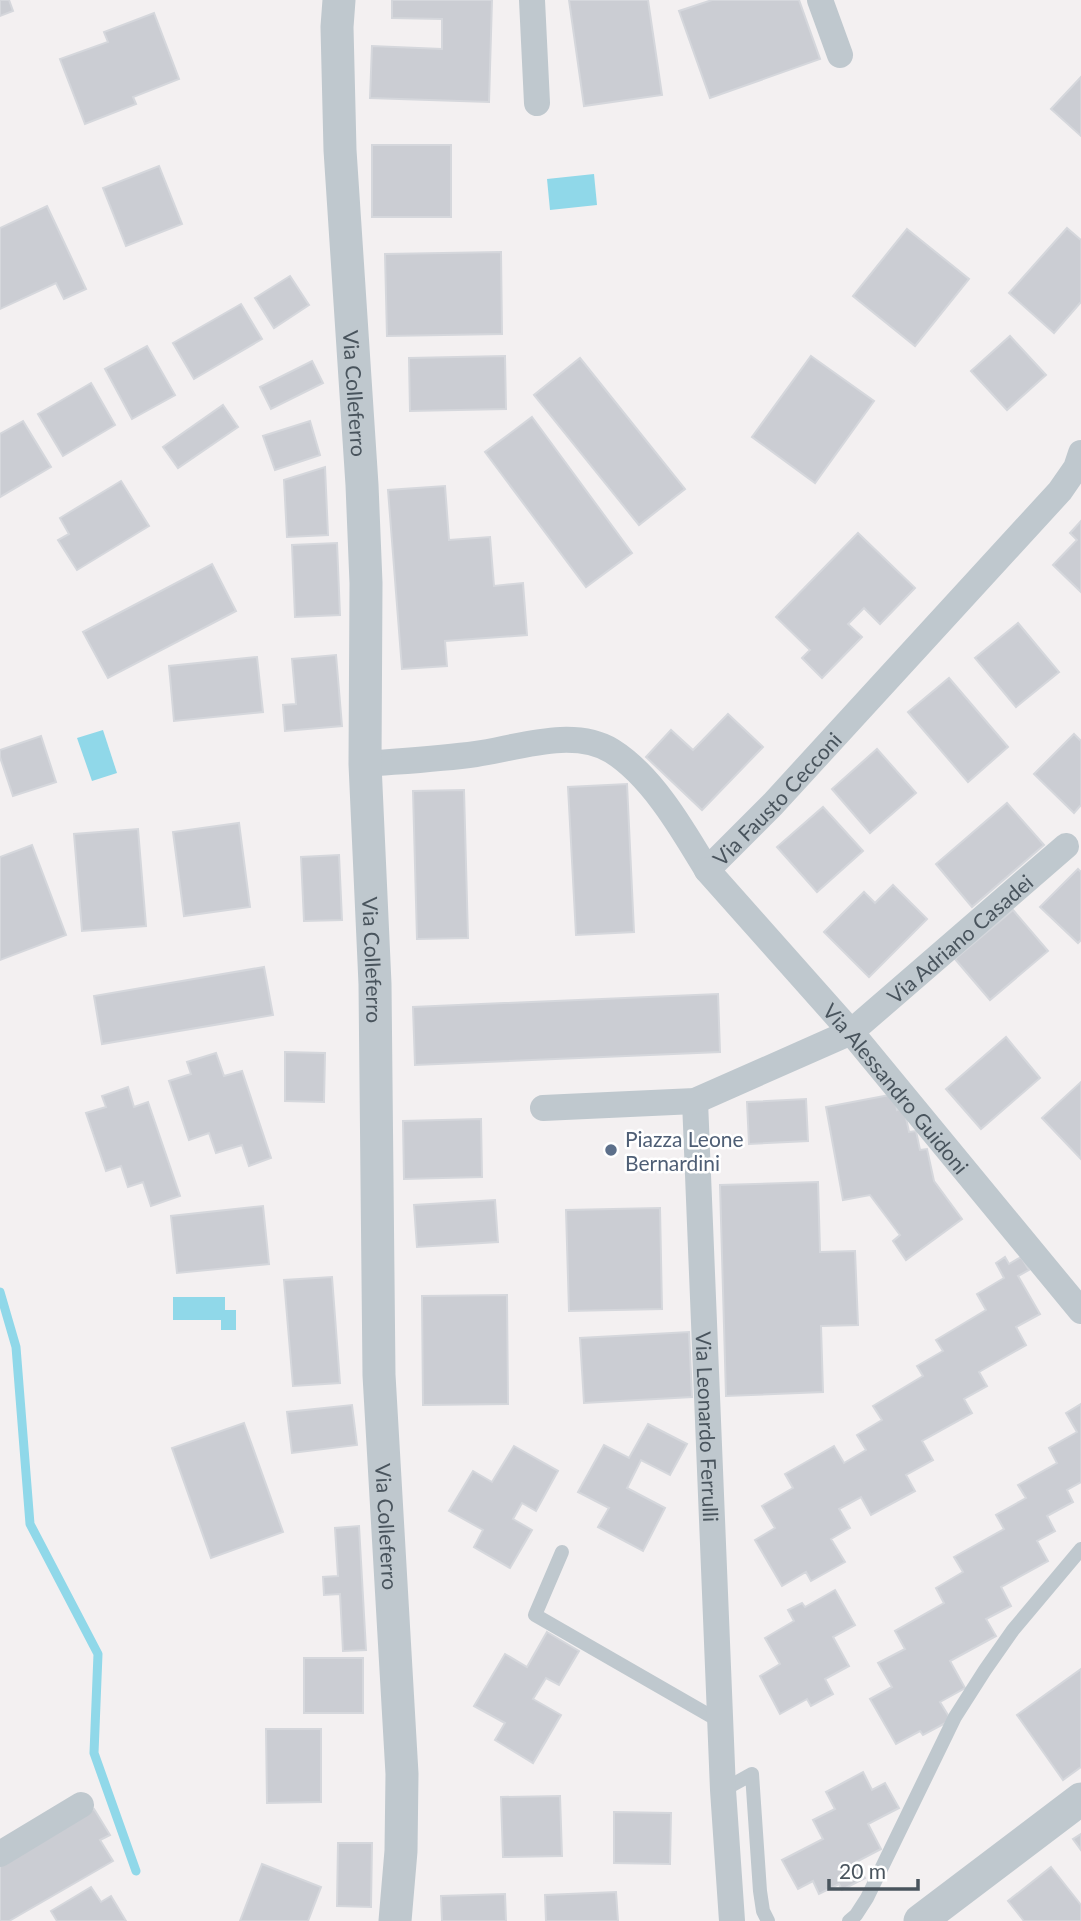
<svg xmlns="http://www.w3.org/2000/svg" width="1081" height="1921" viewBox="0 0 1081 1921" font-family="Lato,sans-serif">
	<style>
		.water { fill: #90d8e9 }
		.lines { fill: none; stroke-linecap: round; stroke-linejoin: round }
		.stream { stroke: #90d8e9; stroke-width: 9 }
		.building { fill: #cbcdd3; stroke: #d5d7dc; stroke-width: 2 }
		.service { stroke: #bfc8ce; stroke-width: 14 }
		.minor { stroke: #bfc8ce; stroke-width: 26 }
		.tertiary { stroke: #bfc8ce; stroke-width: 33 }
		.service-dot { fill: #5c6f8a; stroke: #fff; stroke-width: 2.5 }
		.labels { text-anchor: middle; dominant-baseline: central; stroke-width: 5; stroke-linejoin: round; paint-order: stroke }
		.street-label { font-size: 21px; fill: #49545d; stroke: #fff }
		.service-label { font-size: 21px; fill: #4e5e75; stroke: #fff; text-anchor: start }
	</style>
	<rect width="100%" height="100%" fill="#f3f0f1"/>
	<g class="water">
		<polygon points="594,174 597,205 550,210 547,179"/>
		<polygon points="103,730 117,773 92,781 77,738"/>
		<polygon points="173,1297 225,1297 225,1310 236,1310 236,1330 221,1330 221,1320 173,1320"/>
	</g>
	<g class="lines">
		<polyline class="stream" points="0,1292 16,1347 30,1524 98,1654 94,1753 136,1871"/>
	</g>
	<g class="building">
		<polygon points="0,0 9,0 13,11 0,16"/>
		<polygon points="392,0 492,0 489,102 370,98 372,46 442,49 442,19 392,18"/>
		<polygon points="569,0 648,0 662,95 584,106"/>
		<polygon points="712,0 799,0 820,59 710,98 679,11"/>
		<polygon points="154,13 179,79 133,97 136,104 85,124 60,59 108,42 104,32"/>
		<polygon points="1081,77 1081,136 1051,109"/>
		<rect x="372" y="145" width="79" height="72"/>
		<polygon points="159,166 182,224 126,246 103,188"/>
		<polygon points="47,206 86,289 64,299 56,283 0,309 0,228"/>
		<polygon points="1067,228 1081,240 1081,302 1054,333 1009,293"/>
		<polygon points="907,229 969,279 915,346 853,296"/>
		<polygon points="501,252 502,334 387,336 385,254"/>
		<polygon points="290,276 309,305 274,328 255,298"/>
		<polygon points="241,304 262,339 194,379 173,343"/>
		<polygon points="1010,336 1046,375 1007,410 971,371"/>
		<polygon points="147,346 175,395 132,419 105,369"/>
		<polygon points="505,356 506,409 410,411 409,358"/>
		<polygon points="811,356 874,401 815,483 752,437"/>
		<polygon points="580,358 685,489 639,525 534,395"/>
		<polygon points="312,361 323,383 271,409 260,387"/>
		<polygon points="91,383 115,425 63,456 38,414"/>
		<polygon points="223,405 238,427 178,468 163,447"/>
		<polygon points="532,417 632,553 586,587 485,452"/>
		<polygon points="23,421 51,467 0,497 0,434"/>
		<polygon points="310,421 320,455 275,470 263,436"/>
		<polygon points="325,467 328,535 287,537 284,480"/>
		<polygon points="121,481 149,526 77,570 58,540 69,534 60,518"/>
		<polygon points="445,486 449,540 490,537 494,586 523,583 527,635 445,641 447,666 402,669 388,490"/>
		<polygon points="1081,521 1081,592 1053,565 1077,540 1070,533"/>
		<polygon points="858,533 915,588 880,624 864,608 848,624 862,637 822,678 802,658 810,650 776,617"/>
		<polygon points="337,543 340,615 295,617 292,545"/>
		<polygon points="212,564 236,611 108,678 83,632"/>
		<polygon points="1018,623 1059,672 1016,707 975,658"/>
		<polygon points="336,655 342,726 285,731 283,705 296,704 292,659"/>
		<polygon points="257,657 263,712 174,721 169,666"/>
		<polygon points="949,678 1008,747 968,782 908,712"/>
		<polygon points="728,714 763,747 702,810 646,757 671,730 693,750"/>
		<polygon points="1074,734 1081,741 1081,805 1074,813 1034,774"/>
		<polygon points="41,736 56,782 13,796 0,757 0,750"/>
		<polygon points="877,749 916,793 870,833 832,789"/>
		<polygon points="627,784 634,932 576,935 568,787"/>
		<polygon points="464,790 468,938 417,939 413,791"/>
		<polygon points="1007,803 1044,845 972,907 936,864"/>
		<polygon points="823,807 863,851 817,892 777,847"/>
		<polygon points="239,823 250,907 184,916 173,832"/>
		<polygon points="138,829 146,926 82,931 74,834"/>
		<polygon points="32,845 66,935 0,960 0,857"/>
		<polygon points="339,855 342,920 304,921 301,857"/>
		<polygon points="1078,869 1081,872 1081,940 1078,943 1040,907"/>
		<polygon points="893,885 927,919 869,977 824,932 864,892 875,903"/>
		<polygon points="1013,910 1048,951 990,1000 955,959"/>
		<polygon points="264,967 273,1015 102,1044 94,996"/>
		<polygon points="718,994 720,1052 415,1065 413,1007"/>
		<polygon points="1006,1037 1040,1078 981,1129 946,1089"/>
		<polygon points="285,1052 325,1053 324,1102 285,1101"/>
		<polygon points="216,1053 224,1076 242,1071 271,1158 249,1166 242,1145 216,1153 209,1133 189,1140 169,1081 191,1074 187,1062"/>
		<polygon points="1081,1082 1081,1159 1042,1118"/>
		<polygon points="128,1087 134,1107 148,1102 180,1196 151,1206 143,1182 128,1187 121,1166 106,1171 86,1113 106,1107 102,1096"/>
		<polygon points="895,1094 897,1110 904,1108 909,1132 916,1131 920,1150 927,1149 934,1181 962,1219 906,1260 893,1241 900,1235 870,1195 843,1200 826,1107"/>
		<polygon points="806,1099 808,1141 749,1144 747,1102"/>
		<polygon points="481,1119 482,1177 404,1179 403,1121"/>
		<polygon points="818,1182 820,1252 855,1251 858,1325 821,1326 823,1392 726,1396 720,1185"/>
		<polygon points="495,1200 498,1242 417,1247 414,1205"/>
		<polygon points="263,1206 269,1264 177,1273 171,1216"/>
		<polygon points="660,1208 662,1309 569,1311 566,1210"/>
		<polygon points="1005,1257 1009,1264 1021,1257 1029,1270 1018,1276 1040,1314 1016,1327 1026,1345 979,1372 987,1386 964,1399 972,1413 922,1441 933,1460 906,1475 915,1491 871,1515 861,1497 839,1509 850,1528 831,1539 845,1562 811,1581 806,1572 782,1586 755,1540 775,1528 762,1506 793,1488 785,1474 834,1446 844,1463 866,1450 857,1435 882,1420 873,1406 923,1376 917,1366 943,1351 936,1340 986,1310 977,1294 1004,1278 996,1263"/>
		<polygon points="332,1277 340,1383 293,1386 284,1280"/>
		<polygon points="507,1295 508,1404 423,1405 422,1296"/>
		<polygon points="689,1332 692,1397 584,1403 580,1338"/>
		<polygon points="1081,1404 1081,1482 1067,1490 1073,1502 1047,1516 1055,1531 1037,1541 1048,1561 1001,1587 1011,1606 986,1619 996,1636 950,1661 965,1688 940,1702 951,1720 923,1735 920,1731 896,1744 870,1699 892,1687 878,1663 905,1649 895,1631 944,1603 936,1588 963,1572 954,1557 1004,1529 996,1515 1026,1498 1018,1485 1057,1463 1049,1448 1077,1432 1066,1413"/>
		<polygon points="352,1405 357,1445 292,1453 287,1412"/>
		<polygon points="244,1423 283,1532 211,1558 172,1448"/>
		<polygon points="648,1424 687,1444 670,1475 641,1460 627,1488 665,1508 643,1551 598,1527 609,1508 578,1492 604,1445 629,1458"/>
		<polygon points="514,1446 558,1471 536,1511 522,1503 513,1519 532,1530 510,1568 474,1547 483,1530 449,1511 473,1471 492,1482"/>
		<polygon points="359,1526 366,1650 343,1651 340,1594 324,1595 323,1577 338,1576 335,1528"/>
		<polygon points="835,1590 855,1625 833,1637 849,1666 825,1679 833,1694 811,1706 807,1699 780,1714 760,1676 780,1664 765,1638 794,1621 788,1610 802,1603 805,1607"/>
		<polygon points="547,1632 579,1651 559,1685 546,1678 533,1699 561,1715 533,1763 495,1740 505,1723 474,1706 505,1654 527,1667"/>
		<rect x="304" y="1658" width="59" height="55"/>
		<polygon points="1081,1669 1081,1767 1063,1780 1017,1715"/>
		<polygon points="266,1729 321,1729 321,1802 267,1803"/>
		<polygon points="863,1772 872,1790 885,1783 899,1808 868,1824 881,1849 856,1862 865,1878 842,1890 839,1884 819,1894 813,1881 798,1889 782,1860 823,1839 813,1820 835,1809 826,1792"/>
		<polygon points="560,1796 562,1856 503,1857 501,1797"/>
		<polygon points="94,1809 110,1835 100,1840 113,1861 9,1921 0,1921 0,1864"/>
		<polygon points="614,1812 671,1813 670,1864 614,1863"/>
		<polygon points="1081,1834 1081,1850 1073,1839"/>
		<polygon points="338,1843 372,1843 371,1907 337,1906"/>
		<polygon points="262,1864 321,1887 308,1921 240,1921"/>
		<polygon points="1051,1867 1081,1905 1081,1921 1024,1921 1008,1901"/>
		<polygon points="91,1887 101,1902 111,1896 126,1921 57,1921 51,1911"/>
		<polygon points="616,1892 618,1921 546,1921 545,1895"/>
		<polygon points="505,1894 506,1921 442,1921 441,1896"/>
	</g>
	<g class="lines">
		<g class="service">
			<polyline points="562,1552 535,1615 721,1722"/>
			<polyline points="723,1790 752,1774 760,1891 763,1911 768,1921"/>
			<polyline points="849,1921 856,1915 867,1898 955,1717 985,1670 1013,1630 1081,1549"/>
		</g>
		<g class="minor">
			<polyline points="532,0 537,103"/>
			<polyline points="820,0 840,55"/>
			<path id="s1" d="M365,764C402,761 440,759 476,754C517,748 573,727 612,751C652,776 683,830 707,870L773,804L1060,491L1076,468L1081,453"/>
			<path id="s2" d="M707,870L851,1032L1081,1311"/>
			<path id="s3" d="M695,1101L723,1790L732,1921"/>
			<path id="s4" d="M543,1108L695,1101L851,1032L1066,846"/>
			<polyline points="0,1854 81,1805"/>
		</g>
		<g class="tertiary">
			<path id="s5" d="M339,0L337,27L340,150L362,485L366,583L365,764L375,984L379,1375L402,1774L401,1851L395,1921"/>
			<polyline points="920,1921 1081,1799"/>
		</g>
	</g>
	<circle class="service-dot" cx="611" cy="1150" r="7"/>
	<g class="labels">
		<g class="street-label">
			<text stroke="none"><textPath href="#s5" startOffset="394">Via Colleferro</textPath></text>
			<text stroke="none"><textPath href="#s1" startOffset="504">Via Fausto Cecconi</textPath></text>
			<text stroke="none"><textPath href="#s4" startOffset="466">Via Adriano Casadei</textPath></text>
			<text stroke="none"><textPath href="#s5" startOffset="961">Via Colleferro</textPath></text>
			<text stroke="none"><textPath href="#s2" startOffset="289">Via Alessandro Guidoni</textPath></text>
			<text stroke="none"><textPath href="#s3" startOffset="326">Via Leonardo Ferrulli</textPath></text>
			<text stroke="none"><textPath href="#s5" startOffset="1528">Via Colleferro</textPath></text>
		</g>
		<g class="service-label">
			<text x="625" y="1138">Piazza Leone<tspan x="625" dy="24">Bernardini</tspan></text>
		</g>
	</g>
	<path d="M829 1879v10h89v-10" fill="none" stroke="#49545d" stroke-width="3.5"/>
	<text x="839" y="1879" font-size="21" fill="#49545d" stroke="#ffffff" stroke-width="5" paint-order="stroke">20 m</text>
</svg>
